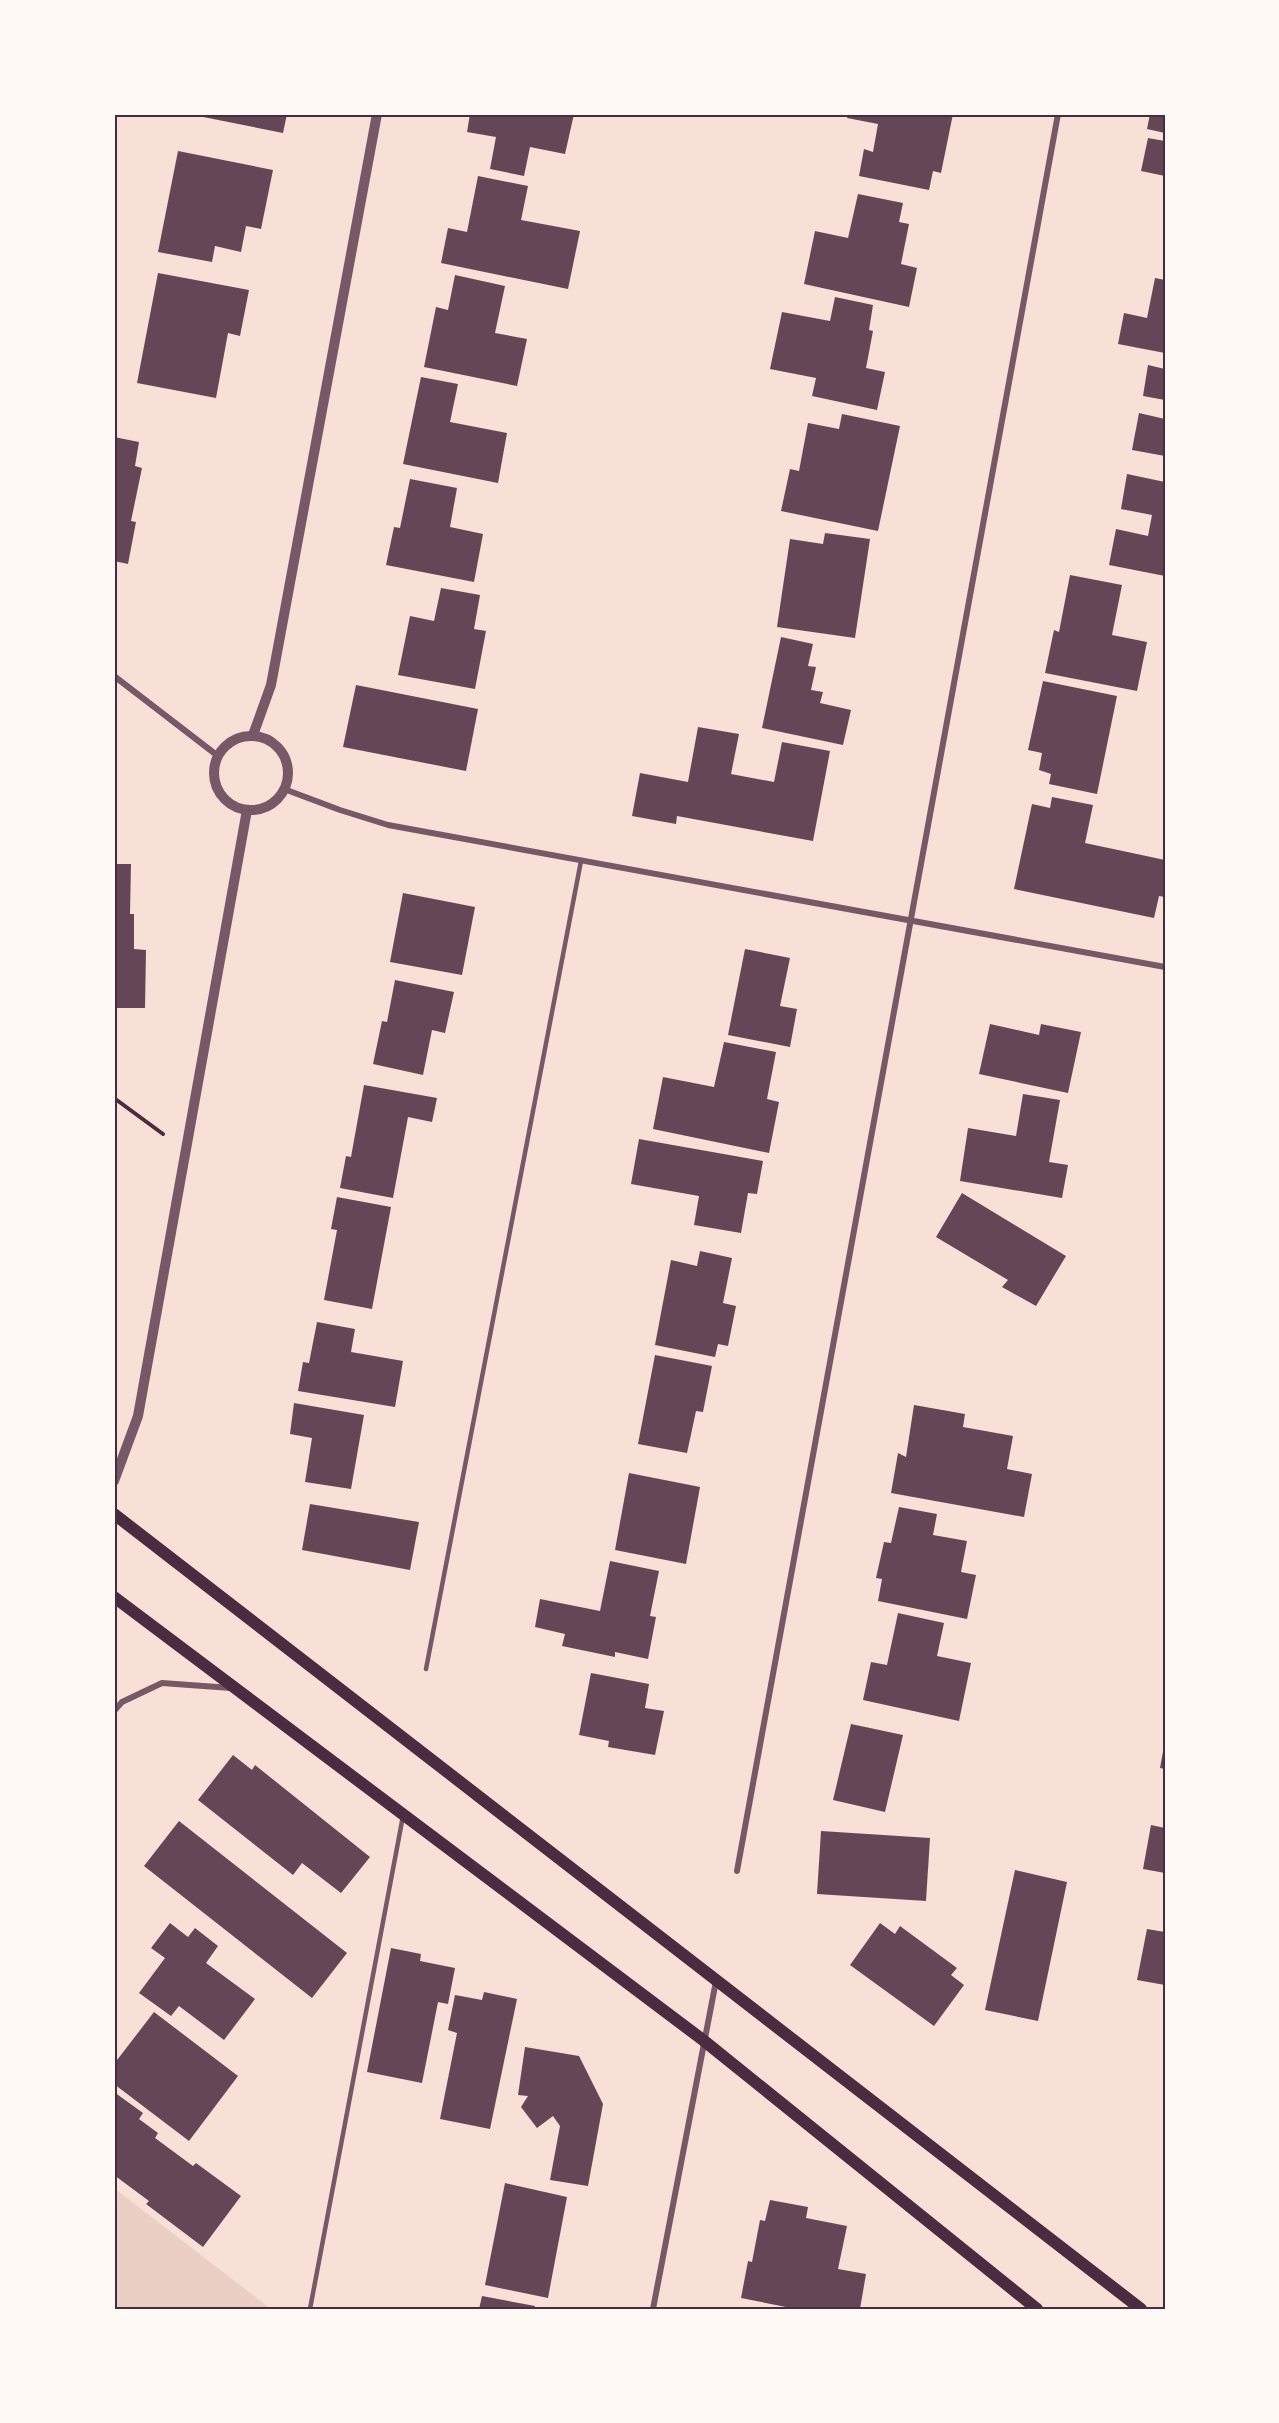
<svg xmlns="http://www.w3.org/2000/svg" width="1279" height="2423" viewBox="0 0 1279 2423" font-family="Manrope,sans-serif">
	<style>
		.green { fill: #ebcfc5 }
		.building { fill: #644757 }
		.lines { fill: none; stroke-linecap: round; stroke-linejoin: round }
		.path { stroke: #4a2c40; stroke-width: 4 }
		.service { stroke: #755966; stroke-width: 4.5 }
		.minor { stroke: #755966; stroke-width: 6 }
		.tertiary { stroke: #755966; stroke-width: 10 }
		.secondary { stroke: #4a2c40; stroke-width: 12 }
		.neatline { fill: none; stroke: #4a2c40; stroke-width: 2 }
	</style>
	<rect width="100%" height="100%" fill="#f7e1d7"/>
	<polygon class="green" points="114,2188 271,2309 114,2309"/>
	<g class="building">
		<polygon points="188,114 287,114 283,133"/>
		<polygon points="470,114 574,114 565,154 530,147 524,176 490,169 496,137 467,132"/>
		<polygon points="848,114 953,114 941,173 933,171 929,190 859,176 864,149 873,152 878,124 847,118"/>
		<polygon points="1150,114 1165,114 1165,133 1147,129"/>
		<polygon points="1148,138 1165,141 1165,176 1141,171"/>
		<polygon points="178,151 273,170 261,229 246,226 241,252 215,246 212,262 158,252"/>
		<polygon points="478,176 528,186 521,220 580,231 568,289 441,263 448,228 467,232"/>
		<polygon points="858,194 903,203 899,222 909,224 901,264 917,268 909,307 804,284 815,231 848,238"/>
		<polygon points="158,273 249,290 240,336 228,333 216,398 137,383"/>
		<polygon points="455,275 505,286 495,333 527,339 517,386 424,367 436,307 448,310"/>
		<polygon points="1155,278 1165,280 1165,353 1118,344 1124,313 1147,318"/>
		<polygon points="835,297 873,305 869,330 873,331 866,368 885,372 877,410 812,396 816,378 770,369 782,312 830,321"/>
		<polygon points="1148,365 1165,369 1165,400 1143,396"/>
		<polygon points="421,377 458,384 450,422 507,433 498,483 403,464"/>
		<polygon points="1139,413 1165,419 1165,456 1132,450"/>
		<polygon points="842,414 900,426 878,531 781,511 790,469 799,471 808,423 839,429"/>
		<polygon points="114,437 139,442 135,466 142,468 131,521 136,522 128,564 114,561"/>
		<polygon points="1127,474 1165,482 1165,576 1109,565 1116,529 1148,536 1152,515 1121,509"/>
		<polygon points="410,479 457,488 450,527 483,534 474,582 386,565 394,527 400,528"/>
		<polygon points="825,533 870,539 855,638 777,627 790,539 823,544"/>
		<polygon points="1070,575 1122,585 1112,635 1147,642 1137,691 1045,673 1054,630 1059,632"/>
		<polygon points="441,588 480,595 474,629 486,631 475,689 398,675 410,616 434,621"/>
		<polygon points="781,637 813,644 808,666 816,667 811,690 823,692 820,703 851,710 843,745 762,728"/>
		<polygon points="1043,681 1117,696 1097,794 1049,784 1051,774 1039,770 1042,753 1028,750"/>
		<polygon points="356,685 478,709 466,771 343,747"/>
		<polygon points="698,727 739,734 731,774 774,782 782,742 830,751 813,841 677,816 676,824 632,816 640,773 688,782"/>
		<polygon points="1052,797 1093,805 1085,843 1165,860 1165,897 1159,896 1154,918 1014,889 1032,804 1050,808"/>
		<polygon points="114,864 131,864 130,914 134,914 134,949 146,950 145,1008 114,1008"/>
		<polygon points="403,893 475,907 462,975 390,962"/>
		<polygon points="745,949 790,958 780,1006 797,1009 790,1047 728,1035"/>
		<polygon points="395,980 454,992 445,1033 432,1030 423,1075 373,1064 382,1021 387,1022"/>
		<polygon points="990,1024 1039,1035 1041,1024 1081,1032 1068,1093 979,1074"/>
		<polygon points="724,1042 776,1052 767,1099 779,1102 769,1153 653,1129 663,1077 714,1087"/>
		<polygon points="364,1085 437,1098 432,1122 408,1117 393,1198 340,1188 346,1156 351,1157"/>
		<polygon points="1023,1094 1060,1100 1049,1162 1068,1165 1062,1198 960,1181 968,1128 1016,1136"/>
		<polygon points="639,1139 763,1161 757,1194 748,1193 741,1233 694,1225 699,1196 631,1184"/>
		<polygon points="962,1193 1066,1256 1036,1306 1002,1287 1008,1280 936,1237"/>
		<polygon points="337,1197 391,1207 372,1309 324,1300 337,1230 331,1229"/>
		<polygon points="700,1251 732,1258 723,1303 736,1306 728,1346 718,1344 715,1357 655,1345 671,1260 697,1266"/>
		<polygon points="317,1322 355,1329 351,1352 403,1361 395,1407 298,1391 303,1362 309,1363"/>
		<polygon points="655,1355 712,1366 703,1412 696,1411 687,1453 638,1444"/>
		<polygon points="294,1403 364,1415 351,1489 305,1482 312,1438 290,1434"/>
		<polygon points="914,1405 965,1414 963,1427 1013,1436 1007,1469 1032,1474 1024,1517 891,1493 898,1453 906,1457"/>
		<polygon points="629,1473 700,1487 686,1564 615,1550"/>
		<polygon points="310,1504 419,1522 410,1570 302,1550"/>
		<polygon points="899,1507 937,1514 933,1535 967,1541 961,1572 976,1575 967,1619 878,1601 882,1579 876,1578 884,1542 891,1543"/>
		<polygon points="610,1561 659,1571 650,1616 656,1617 648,1659 615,1652 615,1657 562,1646 565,1634 535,1627 540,1599 600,1611"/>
		<polygon points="898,1613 944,1623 937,1656 971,1663 959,1721 863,1700 871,1662 887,1665"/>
		<polygon points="591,1673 649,1684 645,1708 664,1711 655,1755 608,1747 609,1741 579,1735"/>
		<polygon points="851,1724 903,1735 885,1812 833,1800"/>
		<polygon points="1164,1746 1165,1746 1165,1769 1160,1768"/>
		<polygon points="233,1755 252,1770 255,1765 370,1857 341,1893 302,1863 293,1875 198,1800"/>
		<polygon points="179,1821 347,1953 312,1998 144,1866"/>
		<polygon points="1151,1825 1165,1828 1165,1873 1143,1869"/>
		<polygon points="821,1831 930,1838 926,1901 817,1894"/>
		<polygon points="1015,1870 1067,1882 1038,2021 985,2010"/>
		<polygon points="170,1923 188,1937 195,1928 218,1946 206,1963 255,1999 224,2040 179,2006 171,2016 139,1993 165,1958 151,1948"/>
		<polygon points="880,1923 895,1934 900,1926 957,1968 951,1975 964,1985 934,2026 850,1965"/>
		<polygon points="1147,1929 1165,1932 1165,1985 1137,1980"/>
		<polygon points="391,1948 421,1954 420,1961 455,1968 448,2004 438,2002 422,2083 367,2072"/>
		<polygon points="484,1992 517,1999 490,2129 440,2119 457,2033 448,2030 455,1995 482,2000"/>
		<polygon points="154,2012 238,2076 189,2141 114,2084 114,2064"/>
		<polygon points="525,2047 579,2056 603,2104 588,2186 550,2180 560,2126 553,2116 537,2128 521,2107 528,2096 518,2095"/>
		<polygon points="114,2092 143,2113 139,2119 158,2133 155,2138 193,2166 196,2163 241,2196 203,2247 146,2204 149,2201 114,2175"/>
		<polygon points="505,2183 567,2197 548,2298 485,2285"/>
		<polygon points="770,2200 808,2207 806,2218 847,2226 838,2269 866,2274 860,2309 796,2309 741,2298 748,2261 752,2262 760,2220 765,2221"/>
		<polygon points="482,2296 535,2306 534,2309 479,2309"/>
	</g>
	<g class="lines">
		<polyline class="path" points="114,1098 163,1134"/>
		<g class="service">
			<polyline points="426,1669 581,861"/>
			<polyline points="310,2309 403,1816"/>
		</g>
		<g class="minor">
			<polyline points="114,676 218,756"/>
			<polyline points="284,789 340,810 388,825 1165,967"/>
			<polyline points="114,1711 122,1702 162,1683 231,1688"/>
			<polyline points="737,1871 1058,114"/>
			<polyline points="653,2309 716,1981"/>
		</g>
		<g class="tertiary">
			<polyline points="253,735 271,685 377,114"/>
			<circle cx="251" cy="773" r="37"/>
			<polyline points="114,1481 138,1416 247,810"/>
		</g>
		<g class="secondary">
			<polyline points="114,1514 1141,2309"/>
			<polyline points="114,1597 703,2040 1037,2309"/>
		</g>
	</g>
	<rect width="1279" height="2423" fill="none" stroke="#fffaf5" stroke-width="231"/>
	<rect x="116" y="116" width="1048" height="2192" class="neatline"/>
</svg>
